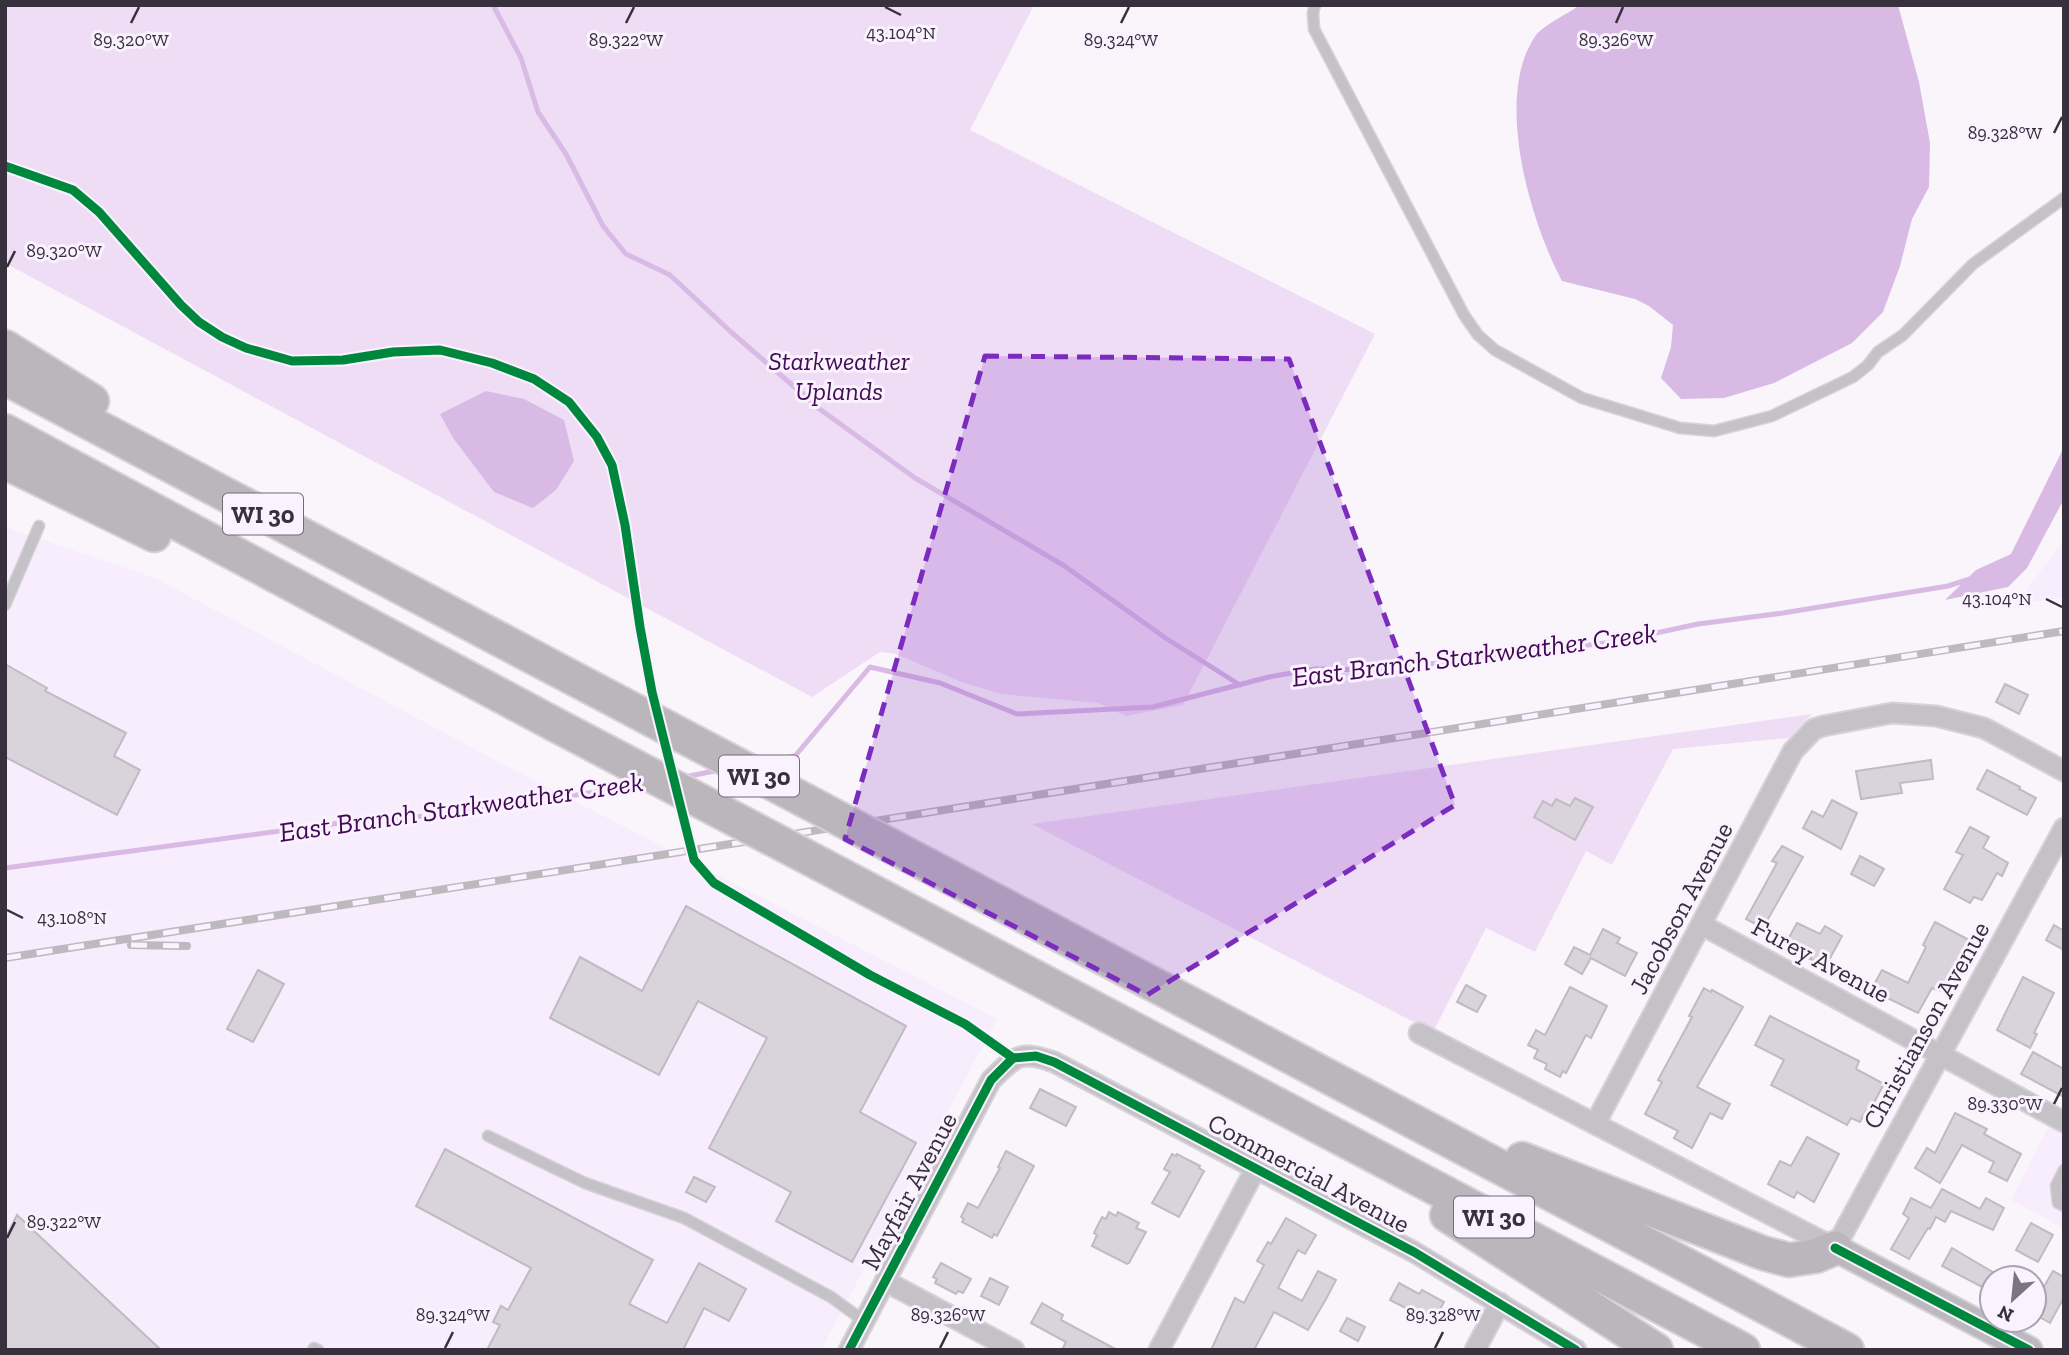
<svg xmlns="http://www.w3.org/2000/svg" width="2069" height="1355" viewBox="0 0 2069 1355" font-family="'Zilla Slab',serif">
	<style>
		.built { fill: #f7edfc }
		.green { fill: #efddf6 }
		.water { fill: #d9bae5 }
		.lines { fill: none; stroke-linecap: round; stroke-linejoin: round }
		.stream { stroke: #d9bae5; stroke-width: 5 }
		.building { fill: #d9d3db; stroke: #c0bbc2; stroke-width: 2 }
		.lane-casing { stroke: #d6d2d8; stroke-width: 13 }
		.street-casing { stroke: #d6d2d8; stroke-width: 23 }
		.secondary-casing { stroke: #d6d2d8; stroke-width: 30 }
		.highway-casing { stroke: #d6d2d8; stroke-width: 37 }
		.lane { stroke: #c5c2c7; stroke-width: 10 }
		.street { stroke: #c5c2c7; stroke-width: 19 }
		.secondary { stroke: #bcb9be; stroke-width: 26 }
		.highway { stroke: #bab6bc; stroke-width: 33 }
		.rail-casing { stroke: #bdb9be; stroke-width: 8 }
		.rail { stroke: #faf2fe; stroke-width: 5; stroke-dasharray: 16; stroke-linecap: butt }
		.highway-bridge-casing { stroke: #d6d2d8; stroke-width: 37; stroke-linecap: butt }
		.highway-bridge { stroke: #bab6bc; stroke-width: 33 }
		.cycleway-casing { stroke: #faf2fe; stroke-width: 13 }
		.cycleway { stroke: #00873e; stroke-width: 9 }
		.marked { fill: #7b2cbf; fill-opacity: 0.2; stroke: #7b2cbf; stroke-width: 5; stroke-dasharray: 14 9; stroke-linejoin: round }
		.ticks { fill: none; stroke: #38303c; stroke-width: 2.5 }
		.labels { text-anchor: middle; dominant-baseline: central; stroke-width: 6; stroke-linejoin: round; paint-order: stroke }
		.shield { fill: #faf2fe; stroke: #726a76; stroke-width: 2 }
		.shield-label { font-size: 24px; font-weight: bold; fill: #38303c }
		.park-label { font-size: 26px; font-style: italic; fill: #420b54; stroke: #faf2fe }
		.street-label { font-size: 26px; fill: #38303c; stroke: #faf2fe }
		.water-label { font-size: 28px; font-style: italic; fill: #410953; stroke: #faf2fe }
		.ticks-label { font-size: 18px; text-anchor: middle; fill: #38303c; stroke: #faf2fe; stroke-width: 6; stroke-linejoin: round; paint-order: stroke }
	</style>
	<rect width="100%" height="100%" fill="#f9f5fb"/>
	<g class="built">
		<polygon points="5,527 155,578 495,760 997,1019 821,1350 5,1350"/>
		<polygon points="2064,540 2064,598 2018,603 2034,580"/>
		<polygon points="2054,1116 2064,1122 2064,1228 2011,1200"/>
	</g>
	<g class="green">
		<polygon points="5,5 1034,5 970,130 1375,334 1183,705 1126,716 1098,703 1001,694 959,681 896,654 880,652 812,697 5,263"/>
		<polygon points="1812,714 1789,738 1673,749 1612,865 1586,851 1535,952 1486,928 1433,1032 1032,824"/>
	</g>
	<g class="water">
		<path d="M1580,5H1898L1919,82L1930,143L1929,187L1912,219L1900,266L1883,312L1852,343L1774,383L1724,398L1681,399L1661,378L1671,347L1673,325L1649,306L1635,299L1562,281C1530,221 1493,96 1536,35C1544,25 1569,13 1580,5Z"/>
		<polygon points="486,391 524,399 564,420 574,461 556,490 533,508 494,492 453,438 440,414"/>
		<polygon points="2064,447 2064,499 2027,568 2008,587 1945,600 1976,570 2011,554"/>
	</g>
	<g class="lines">
		<g class="stream">
			<polyline points="493,5 521,58 538,112 566,154 603,226 626,254 670,275 731,332 821,410 915,478 1063,565 1167,639 1240,685"/>
			<polyline points="760,763 795,756 870,667 940,683 1017,714 1153,707 1269,677 1315,669 1379,670 1614,642 1698,624 1783,613 1948,586 1970,579"/>
			<polyline points="684,777 720,770"/>
			<polyline points="5,868 362,820 447,815 640,785"/>
		</g>
	</g>
	<g class="building">
		<polygon points="5,664 47,688 45,691 126,733 114,756 140,770 117,815 5,757"/>
		<polygon points="2005,684 2028,695 2019,714 1996,702"/>
		<polygon points="1931,760 1933,779 1900,783 1902,793 1861,799 1856,771"/>
		<polygon points="1987,770 2020,787 2019,789 2036,798 2027,815 1977,789"/>
		<polygon points="1575,798 1593,807 1575,840 1534,817 1543,801 1552,806 1556,799 1570,806"/>
		<polygon points="1832,800 1857,813 1841,849 1803,828 1812,811 1823,817"/>
		<polygon points="1970,827 1989,837 1983,848 2008,863 2002,876 1997,873 1982,900 1974,897 1970,903 1944,889 1963,855 1956,852"/>
		<polygon points="1782,846 1803,857 1763,928 1746,919 1777,863 1772,861"/>
		<polygon points="1860,856 1884,869 1874,886 1851,874"/>
		<polygon points="686,906 906,1026 860,1112 916,1143 852,1262 776,1221 791,1192 709,1148 767,1038 698,1001 659,1075 550,1018 580,957 642,991"/>
		<polygon points="1935,922 1971,941 1944,992 1932,988 1918,1013 1871,990 1882,970 1908,983 1926,947 1923,945"/>
		<polygon points="1797,923 1820,934 1825,926 1842,936 1828,962 1826,961 1823,966 1810,959 1812,955 1787,941"/>
		<polygon points="2054,925 2064,931 2064,950 2046,940"/>
		<polygon points="1603,929 1620,938 1617,943 1637,953 1625,976 1591,958 1582,974 1565,964 1574,947 1590,955"/>
		<polygon points="258,970 284,984 253,1042 227,1029"/>
		<polygon points="2023,977 2054,993 2034,1033 2037,1034 2030,1048 1997,1030"/>
		<polygon points="1466,985 1486,996 1477,1012 1457,1002"/>
		<polygon points="1570,987 1607,1006 1591,1038 1586,1035 1566,1073 1563,1071 1560,1077 1545,1069 1547,1064 1534,1058 1538,1050 1528,1045 1536,1030 1545,1035"/>
		<polygon points="1704,988 1711,992 1712,990 1743,1007 1697,1087 1730,1104 1722,1119 1710,1113 1692,1148 1674,1138 1678,1131 1645,1114 1662,1082 1658,1080 1692,1017 1689,1016"/>
		<polygon points="1770,1016 1859,1061 1856,1069 1884,1084 1869,1112 1866,1111 1860,1122 1851,1118 1847,1125 1771,1085 1784,1060 1755,1045"/>
		<polygon points="2033,1052 2064,1069 2064,1097 2021,1074"/>
		<polygon points="1040,1089 1076,1107 1066,1126 1030,1108"/>
		<polygon points="1955,1113 1987,1129 1984,1134 2021,1154 2007,1181 1989,1172 1994,1162 1962,1145 1940,1183 1915,1168 1927,1148 1935,1153"/>
		<polygon points="1807,1137 1839,1154 1814,1202 1797,1192 1794,1198 1768,1184 1780,1161 1791,1166"/>
		<polygon points="445,1149 653,1260 629,1304 667,1323 699,1263 746,1289 729,1321 704,1308 683,1350 487,1350 500,1325 493,1322 501,1306 508,1310 531,1268 416,1206"/>
		<polygon points="1006,1151 1034,1166 997,1236 994,1234 992,1238 962,1222 964,1219 961,1217 968,1203 978,1208 1000,1168 998,1167"/>
		<polygon points="1172,1154 1176,1156 1177,1154 1200,1166 1199,1168 1204,1171 1179,1217 1152,1203 1170,1172 1164,1169"/>
		<polygon points="694,1177 715,1187 706,1202 686,1192"/>
		<polygon points="1942,1189 1980,1209 1986,1198 2004,1208 1993,1230 1951,1211 1945,1222 1936,1217 1930,1229 1928,1228 1909,1259 1891,1249 1909,1218 1903,1214 1911,1198 1931,1208"/>
		<polygon points="1109,1212 1116,1216 1118,1212 1139,1223 1136,1228 1146,1232 1129,1263 1127,1264 1092,1246 1097,1235 1094,1233 1102,1217 1106,1219"/>
		<polygon points="17,1215 161,1350 5,1350 5,1239"/>
		<polygon points="1286,1218 1316,1235 1305,1254 1298,1250 1278,1288 1302,1301 1318,1271 1336,1280 1326,1299 1308,1330 1274,1312 1254,1350 1211,1350 1235,1298 1244,1303 1264,1265 1257,1261 1268,1242 1271,1244"/>
		<polygon points="2031,1223 2053,1235 2038,1262 2016,1250"/>
		<polygon points="1952,1248 1996,1274 1992,1278 1988,1290 1942,1266"/>
		<polygon points="941,1263 971,1279 963,1293 958,1291 956,1294 935,1283 937,1279 933,1277"/>
		<polygon points="2053,1271 2064,1277 2064,1297 2050,1323 2034,1314 2034,1304"/>
		<polygon points="990,1278 1008,1287 999,1305 981,1296"/>
		<polygon points="1399,1283 1419,1294 1422,1290 1444,1302 1433,1322 1390,1300"/>
		<polygon points="1042,1303 1063,1315 1061,1320 1117,1350 1062,1350 1066,1342 1031,1323"/>
		<polygon points="1347,1318 1365,1327 1358,1341 1340,1331"/>
	</g>
	<g class="lines">
		<g class="lane-casing">
			<g id="lane">
				<polyline points="1315,5 1313,13 1314,29 1464,315 1478,335 1495,350 1582,398 1680,428 1714,431 1772,416 1853,377 1868,365 1878,352 1903,335 1973,264 2064,198"/>
				<polyline points="5,605 39,526"/>
				<polyline points="488,1136 585,1183 684,1218 831,1297 864,1321"/>
				<polyline points="2064,1170 2056,1186 2058,1203 2064,1206"/>
				<polyline points="313,1350 314,1348 318,1350"/>
			</g>
		</g>
		<g class="street-casing">
			<g id="street">
				<polyline points="1702,925 2064,1122"/>
				<polyline points="1419,1033 1835,1248 2064,828"/>
				<polyline points="1595,1124 1793,751 1814,729 1823,726 1892,713 1936,716 1984,728 2064,771"/>
				<polyline points="885,1281 1014,1350"/>
				<path d="M849,1350L991,1080C1016,1056 1019,1050 1054,1062L1414,1252L1576,1350"/>
				<polyline points="1159,1350 1256,1168"/>
				<polyline points="1475,1350 1500,1303"/>
			</g>
		</g>
		<g class="secondary-casing">
			<polyline id="secondary" points="1835,1248 2029,1350"/>
		</g>
		<g class="highway-casing">
			<g id="highway">
				<polyline points="5,347 92,401"/>
				<polyline points="5,378 588,686"/>
				<polyline points="5,431 552,723"/>
				<polyline points="5,462 154,535"/>
				<polyline points="929,866 1847,1350"/>
				<polyline points="841,875 1743,1350"/>
				<polyline points="1522,1159 1763,1253 1789,1260 1816,1256 1835,1248"/>
				<polyline points="1447,1215 1656,1350"/>
			</g>
		</g>
		<use href="#lane" class="lane"/>
		<use href="#street" class="street"/>
		<use href="#secondary" class="secondary"/>
		<use href="#highway" class="highway"/>
		<g class="rail-casing">
			<g id="rail">
				<polyline points="131,945 187,946"/>
				<polyline points="5,958 693,850 2064,631"/>
			</g>
		</g>
		<use href="#rail" class="rail"/>
		<g class="highway-bridge-casing">
			<g id="highway-bridge">
				<polyline points="588,686 929,866"/>
				<polyline points="552,723 841,875"/>
			</g>
		</g>
		<use href="#highway-bridge" class="highway-bridge"/>
		<g class="cycleway-casing">
			<g id="cycleway">
				<polyline points="5,166 73,190 99,212 181,305 199,322 222,337 246,348 292,361 343,360 393,352 440,350 492,363 534,379 569,402 597,437 612,465 625,525 640,627 652,692 694,860 714,883 870,975 965,1024 1013,1058"/>
				<polyline points="1013,1058 1036,1056 1054,1062 1414,1252 1576,1350"/>
				<polyline points="1835,1248 2029,1350"/>
				<polyline points="849,1350 991,1080 1013,1058"/>
			</g>
		</g>
		<use href="#cycleway" class="cycleway"/>
	</g>
	<path class="marked" d="M985,356L1289,359L1455,805L1147,995L845,839Z"/>
	<path class="ticks" d="M885,7L901,15M131,23L139,7M626,23L634,7M1121,23L1129,7M1616,23L1623,7M2054,133L2062,117M7,267L15,251M2046,599L2062,607M7,910L23,918M2054,1104L2062,1088M7,1238L15,1222M445,1348L453,1332M940,1348L948,1332M1435,1348L1443,1332"/>
	<g class="labels">
		<g class="shield">
			<rect x="223" y="493.5" width="80" height="41" rx="5"/>
			<rect x="719" y="755.5" width="80" height="41" rx="5"/>
			<rect x="1454" y="1196.5" width="80" height="41" rx="5"/>
		</g>
		<g class="shield-label">
			<text x="263" y="514">WI 30</text>
			<text x="759" y="776">WI 30</text>
			<text x="1494" y="1217">WI 30</text>
		</g>
		<g class="park-label">
			<text x="839" y="361">Starkweather<tspan x="839" dy="30">Uplands</tspan></text>
		</g>
		<g class="street-label">
			<text transform="translate(1681 908) rotate(-62)">Jacobson Avenue</text>
			<text transform="translate(1821 960) rotate(28)">Furey Avenue</text>
			<text transform="translate(1926 1025) rotate(-61)">Christianson Avenue</text>
			<text transform="translate(1309 1173) rotate(28)">Commercial Avenue</text>
			<text transform="translate(909 1191) rotate(-62)">Mayfair Avenue</text>
		</g>
		<g class="water-label">
			<text transform="translate(1474 655) rotate(-7)">East Branch Starkweather Creek</text>
			<text transform="translate(461 807) rotate(-8)">East Branch Starkweather Creek</text>
		</g>
	</g>
	<g class="ticks-label">
		<text x="901" y="39">43.104°N</text>
		<text x="131" y="46">89.320°W</text>
		<text x="626" y="46">89.322°W</text>
		<text x="1121" y="46">89.324°W</text>
		<text x="1616" y="46">89.326°W</text>
		<text x="2005" y="139">89.328°W</text>
		<text x="64" y="257">89.320°W</text>
		<text x="1997" y="605">43.104°N</text>
		<text x="72" y="924">43.108°N</text>
		<text x="2005" y="1110">89.330°W</text>
		<text x="64" y="1228">89.322°W</text>
		<text x="453" y="1321">89.324°W</text>
		<text x="948" y="1321">89.326°W</text>
		<text x="1443" y="1321">89.328°W</text>
	</g>
	<rect width="2069" height="1355" fill="none" stroke="#38303c" stroke-width="14"/>
	<g transform="translate(2013 1299) rotate(207)"><circle r="33" fill="#faf2fe" stroke="#aca4b0" stroke-width="2"/>
	<path d="M0-5L12 26L0 18L-12 26Z" fill="#7c757f"/>
	<text y="-10" font-size="19" font-weight="bold" text-anchor="middle" fill="#38303c">N</text>
	</g>
</svg>
